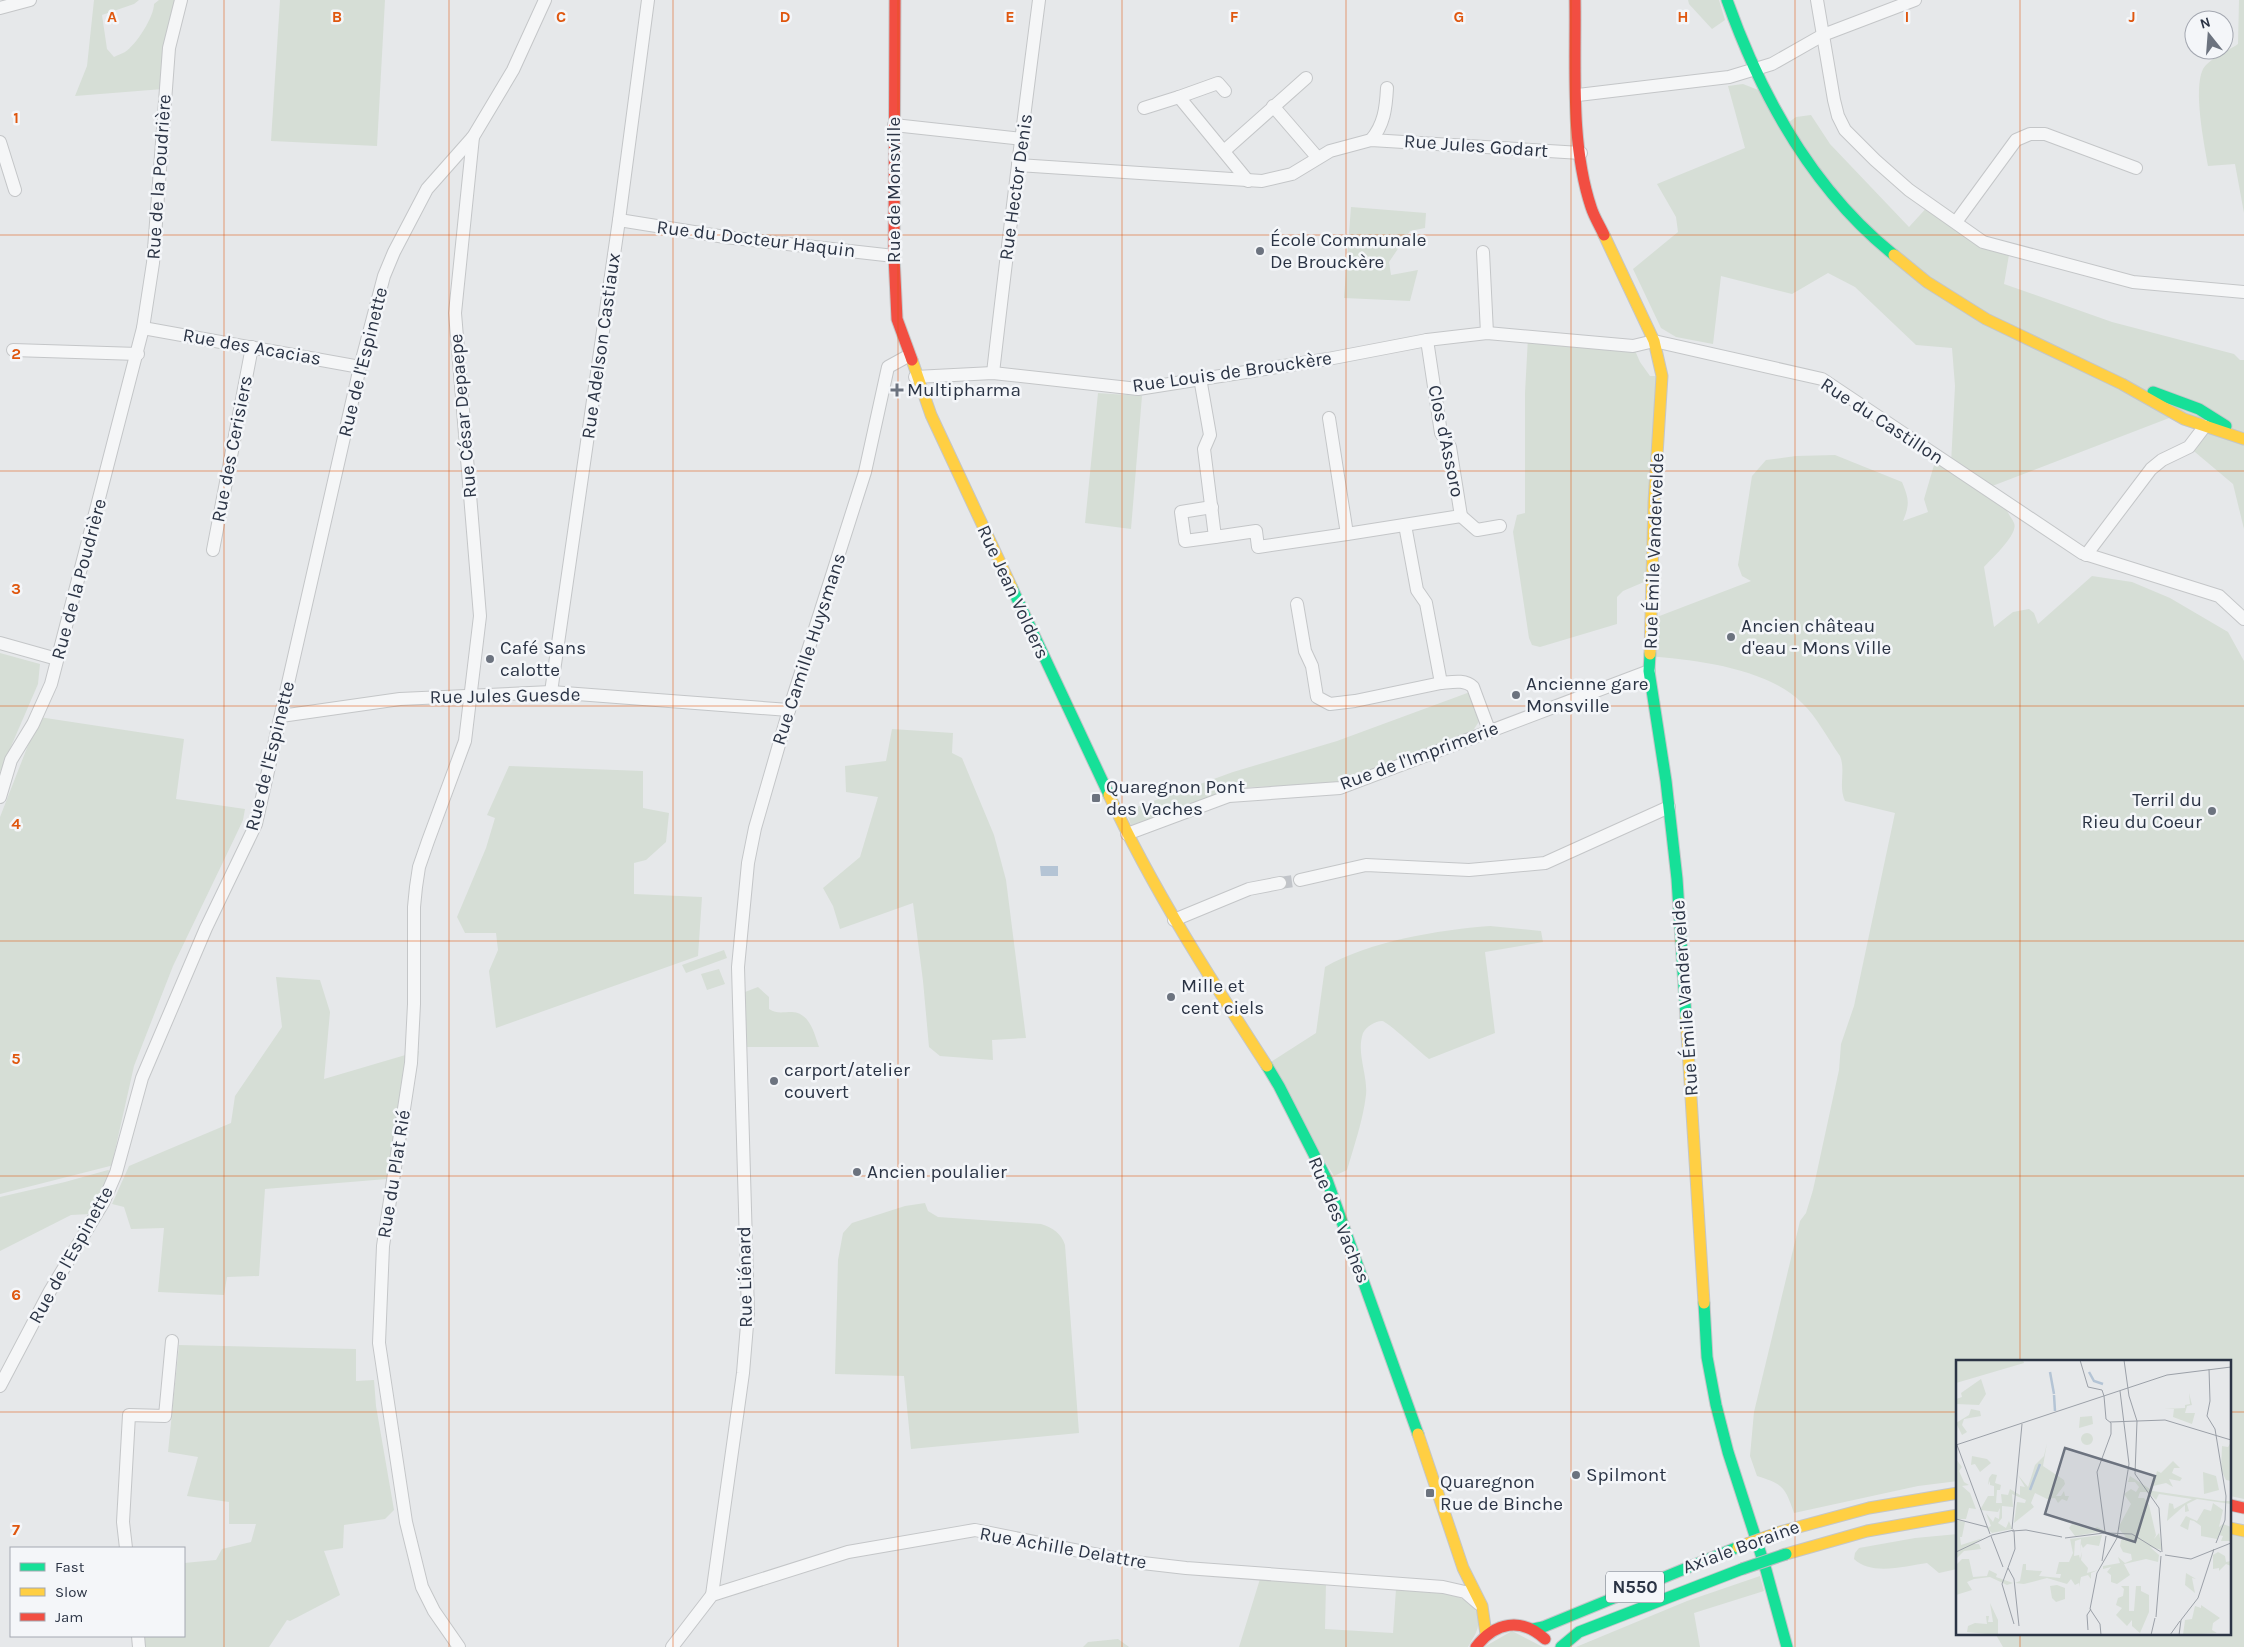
<svg xmlns="http://www.w3.org/2000/svg" width="2244" height="1647" viewBox="0 0 2244 1647" font-family="Karla,sans-serif">
	<style>
		.green { fill: #d6ded6 }
		.water { fill: #b4c4d5 }
		.lines { fill: none; stroke-linecap: round; stroke-linejoin: round }
		.street-tunnel { stroke: #c1c4c9; stroke-width: 12; stroke-dasharray: 12 6; stroke-linecap: butt }
		.street-casing { stroke: #c4c6c8; stroke-width: 14 }
		.fast-casing { stroke: #c4c6c8; stroke-width: 13 }
		.slow-casing { stroke: #c4c6c8; stroke-width: 13 }
		.jam-casing { stroke: #c4c6c8; stroke-width: 13 }
		.street { stroke: #f5f6f7; stroke-width: 12 }
		.fast { stroke: #16e098; stroke-width: 11 }
		.slow { stroke: #ffcf43; stroke-width: 11 }
		.jam { stroke: #f24e42; stroke-width: 11 }
		.fast-bridge-casing { stroke: #b8bbbf; stroke-width: 13; stroke-linecap: butt }
		.slow-bridge-casing { stroke: #b8bbbf; stroke-width: 13; stroke-linecap: butt }
		.fast-bridge { stroke: #16e098; stroke-width: 11 }
		.slow-bridge { stroke: #ffcf43; stroke-width: 11 }
		.grid { fill: none; stroke: #df570f; stroke-width: 1; stroke-opacity: 0.55 }
		.poi-dot { fill: #6c737f; stroke: #f4f6f9; stroke-width: 2 }
		.labels { text-anchor: middle; dominant-baseline: central; stroke-width: 5; stroke-linejoin: round; paint-order: stroke }
		.shield { fill: #f4f6f9; stroke: #676e7b; stroke-width: 1 }
		.shield-label { font-size: 18px; font-weight: bold; fill: #2b3445 }
		.street-label { font-size: 19px; fill: #2b3445; stroke: #f4f6f9 }
		.poi-label { font-size: 19px; fill: #2b3445; stroke: #f4f6f9; text-anchor: start }
		.inset-river { fill: none; stroke: #b4c4d5; stroke-width: 2.5 }
		.inset-road { fill: none; stroke: #9ba0a8; stroke-width: 1 }
		.view { fill: #6c737f; fill-opacity: 0.15; stroke: #6c737f; stroke-width: 2.5 }
		.inset-edge { fill: none; stroke: #2b3445; stroke-width: 2.5 }
		.grid-label { font-size: 16px; text-anchor: middle; font-weight: bold; fill: #df570f; stroke: #f4f6f9; stroke-width: 5; stroke-linejoin: round; paint-order: stroke }
	</style>
	<rect width="100%" height="100%" fill="#e6e8ea"/>
	<g class="green">
		<path d="M94,0H139L134,4L102,15L107,49L114,57C117,55 122,54 125,52C136,45 154,17 154,4L159,0H179L163,89L75,96L87,66Z"/>
		<polygon points="280,0 385,0 377,146 271,141"/>
		<polygon points="1688,0 1719,0 1725,20 1712,29 1689,4"/>
		<path d="M2239,0H2244V213L2235,164L2208,166C2204,143 2193,89 2203,69C2209,59 2229,50 2238,44Z"/>
		<path d="M1743,84L1766,93L1785,125L1796,117L1811,115L1830,144L1909,227L1930,204L1983,242L2010,249L2004,284L2112,322L2234,354L2240,360H2244V529L2233,484L2189,447L2204,426L2177,415L1987,488L2006,502C2005,512 2010,514 2014,523C2019,534 1991,559 1984,567L1994,627L2013,612L2029,609L2034,613L2038,624L2092,576L2132,582L2170,598L2228,632L2244,661V1499L2230,1496V1361H1958V1481L1918,1486L1794,1513C1785,1487 1783,1484 1757,1476L1750,1456L1754,1412L1800,1221L1806,1213L1813,1190L1839,1070L1841,1044L1854,1006L1895,813L1845,801C1838,786 1846,771 1840,756C1828,739 1817,717 1802,703C1767,668 1696,660 1649,656V620L1751,581L1742,576L1738,565L1752,476L1766,460L1796,456L1835,455L1902,482C1909,499 1910,504 1903,521L1928,512L1924,499L1937,455L1951,464L1955,386L1952,348L1916,345L1855,287L1828,273L1792,294L1721,276L1713,344L1676,337L1661,328L1633,269L1678,232L1676,217L1657,184L1745,148L1728,86Z"/>
		<polygon points="1351,207 1426,213 1425,228 1410,231 1389,262 1391,275 1418,270 1410,301 1344,298"/>
		<polygon points="1528,337 1633,346 1640,362 1650,376 1662,376 1651,579 1623,591 1617,597 1617,624 1540,647 1532,645 1529,638 1513,532 1517,515 1525,513 1525,393"/>
		<polygon points="1098,393 1142,396 1131,529 1085,523"/>
		<polygon points="0,653 40,664 38,684 0,772"/>
		<polygon points="1470,692 1480,720 1472,732 1330,785 1251,787 1229,793 1132,828 1126,811 1233,772 1337,741"/>
		<polygon points="39,717 184,739 176,799 245,809 243,820 236,835 173,966 134,1066 114,1155 114,1165 0,1194 0,817"/>
		<polygon points="892,729 953,733 952,753 962,758 994,835 1006,880 1026,1038 992,1040 993,1060 940,1056 929,1047 923,981 913,903 840,929 833,906 823,888 860,857 878,797 846,792 845,766 886,761"/>
		<polygon points="509,766 643,771 643,808 669,813 666,842 646,860 634,863 634,894 702,897 698,956 496,1028 489,971 498,950 496,933 465,933 457,917 486,848 495,818 487,815"/>
		<path d="M1490,926L1541,931L1543,942L1485,952L1495,1033L1429,1059C1421,1053 1387,1021 1382,1021C1375,1021 1366,1027 1363,1033C1356,1053 1368,1075 1366,1095C1363,1120 1354,1146 1347,1170L1334,1176L1266,1065L1316,1033L1325,967C1370,941 1438,930 1490,926Z"/>
		<polygon points="724,950 727,958 686,973 682,965"/>
		<polygon points="719,969 725,984 707,990 701,974"/>
		<polygon points="276,977 320,980 330,1012 324,1079 419,1051 399,1178 265,1189 259,1276 227,1277 224,1295 158,1292 164,1228 131,1229 124,1207 112,1204 129,1166 231,1123 235,1096 282,1027"/>
		<path d="M758,987L769,997V1009C777,1014 782,1012 792,1012C810,1013 814,1033 819,1047H746L745,992Z"/>
		<polygon points="108,1170 116,1173 90,1214 71,1215 0,1251 0,1197 65,1182"/>
		<path d="M925,1203L928,1211L938,1217L1041,1224C1053,1228 1061,1233 1065,1245L1079,1433L911,1449L904,1376L835,1374L838,1260L843,1233L852,1223L905,1206Z"/>
		<polygon points="179,1345 356,1349 356,1381 374,1380 376,1406 394,1510 385,1519 344,1525 343,1548 324,1551 340,1595 290,1621 287,1620 269,1647 144,1647 144,1636 184,1636 184,1563 216,1560 222,1549 251,1542 256,1524 229,1524 229,1502 187,1496 198,1457 168,1452"/>
		<polygon points="2230,1533 2244,1537 2244,1647 2003,1647 1995,1633 2230,1633"/>
		<path d="M1958,1534V1571L1957,1569L1939,1573L1927,1563C1906,1566 1871,1576 1854,1559L1855,1553L1859,1548L1915,1538Z"/>
		<polygon points="1760,1576 1764,1591 1694,1613 1700,1647 1576,1647 1687,1601"/>
		<path d="M1260,1579L1326,1584L1325,1629L1393,1633L1396,1589C1417,1590 1486,1589 1478,1626C1477,1633 1471,1641 1468,1647H1239Z"/>
		<polygon points="1512,1631 1543,1647 1484,1647"/>
		<polygon points="1118,1639 1129,1647 1083,1647 1088,1642"/>
	</g>
	<polygon class="water" points="1040,866 1058,866 1058,876 1041,876"/>
	<g class="lines">
		<polyline class="street-tunnel" points="1280,883 1300,880"/>
		<g class="street-casing">
			<g id="street">
				<polyline points="1817,0 1834,100 1838,116 1845,130 1875,160 1909,190 1983,242 2133,282 2244,292"/>
				<polyline points="0,8 30,0"/>
				<polyline points="1578,95 1729,77 1772,64 1823,35 1915,0"/>
				<polyline points="1179,97 1218,83 1225,91"/>
				<polyline points="1273,106 1317,157"/>
				<polyline points="1144,108 1179,97 1248,181"/>
				<polyline points="894,125 1023,139"/>
				<path d="M1371,140C1384,125 1386,108 1387,88"/>
				<polyline points="0,142 15,190"/>
				<polyline points="1224,151 1306,78"/>
				<polyline points="1018,165 1262,181 1292,174 1330,151 1371,140 1581,153"/>
				<polyline points="619,220 725,237 894,256"/>
				<polyline points="1956,222 2016,140 2030,134 2045,134 2136,168"/>
				<polyline points="1483,252 1487,333"/>
				<polyline points="143,328 360,367"/>
				<polyline points="13,350 138,354"/>
				<path d="M993,373C1007,249 1023,124 1039,0"/>
				<polyline points="915,377 993,373 1138,389 1328,359 1427,340 1487,333 1633,346 1654,341 1822,379 2082,553 2219,596 2244,619"/>
				<polyline points="1200,378 1210,435 1204,449 1215,537 1256,531 1258,547 1347,534"/>
				<polyline points="1329,418 1347,534 1461,516 1450,447 1441,433 1427,340"/>
				<polyline points="1212,507 1181,512 1185,541 1215,537"/>
				<polyline points="1461,516 1477,530 1500,526"/>
				<path d="M1405,525L1417,590L1426,603L1441,683C1452,682 1465,679 1473,687L1489,730"/>
				<polyline points="213,550 252,347"/>
				<polyline points="2086,555 2151,469 2162,460 2189,447 2205,426"/>
				<polyline points="1297,604 1305,651 1312,666 1317,697 1330,704 1355,701 1441,683"/>
				<polyline points="0,643 57,659"/>
				<polyline points="551,692 619,220 648,0"/>
				<polyline points="281,716 400,699 551,692 789,710"/>
				<polyline points="0,797 11,760 33,724 51,684 143,328 153,263 169,48 181,0"/>
				<polyline points="1127,834 1229,796 1340,788 1649,671"/>
				<polyline points="1300,880 1366,865 1469,870 1545,863 1669,807"/>
				<polyline points="1174,920 1249,889 1280,883"/>
				<polyline points="0,1386 50,1291 103,1203 116,1173 142,1078 206,928 256,824 360,367 384,276 394,252 427,189 473,137 513,70 545,0"/>
				<polyline points="126,1548 123,1522 129,1415 165,1416 172,1341"/>
				<polyline points="712,1595 743,1373 748,1313 738,967 748,863 755,828 789,710 865,472 888,367 908,356"/>
				<polyline points="138,1636 139,1647"/>
				<polyline points="459,1647 434,1611 422,1587 406,1522 379,1343 383,1246 411,1063 414,1004 414,907 416,887 419,867 428,841 465,741 480,616 455,313 473,137"/>
				<polyline points="672,1647 712,1595 848,1552 975,1530 1134,1562 1186,1568 1443,1587 1465,1592 1479,1604"/>
			</g>
		</g>
		<g class="fast-casing">
			<g id="fast">
				<path d="M1727,0C1761,96 1813,190 1894,255"/>
				<polyline points="2153,392 2199,409 2226,426"/>
				<polyline points="1012,588 1109,795"/>
				<polyline points="1650,654 1649,671 1666,781 1677,879 1686,1018"/>
				<polyline points="1267,1066 1279,1086 1327,1180 1418,1434"/>
				<polyline points="1704,1303 1707,1357 1716,1405 1728,1452 1766,1570 1787,1647"/>
				<polyline points="1533,1629 1543,1627 1738,1547"/>
				<polyline points="1561,1647 1579,1632 1742,1569"/>
			</g>
		</g>
		<g class="slow-casing">
			<g id="slow">
				<polyline points="1604,235 1654,341 1662,376 1654,502 1650,654"/>
				<polyline points="1894,255 1927,282 1986,319 2122,384 2184,419 2244,439"/>
				<polyline points="912,360 931,415 1012,588"/>
				<path d="M1109,795C1153,890 1210,978 1267,1066"/>
				<polyline points="1686,1018 1704,1303"/>
				<polyline points="1418,1434 1463,1568 1482,1606 1486,1634"/>
				<polyline points="2230,1528 2244,1531"/>
				<polyline points="1780,1532 1869,1508 1958,1493"/>
				<polyline points="1786,1554 1867,1531 1958,1515"/>
			</g>
		</g>
		<g class="jam-casing">
			<g id="jam">
				<polyline points="895,0 894,256 897,319 912,360"/>
				<path d="M1575,0C1576,66 1570,144 1591,207C1594,217 1600,226 1604,235"/>
				<polyline points="2230,1505 2244,1508"/>
				<path d="M1476,1647C1495,1622 1521,1617 1545,1639"/>
			</g>
		</g>
		<use href="#street" class="street"/>
		<use href="#fast" class="fast"/>
		<use href="#slow" class="slow"/>
		<use href="#jam" class="jam"/>
		<g class="fast-bridge-casing">
			<polyline id="fast-bridge" points="1742,1569 1786,1554"/>
		</g>
		<g class="slow-bridge-casing">
			<polyline id="slow-bridge" points="1738,1547 1780,1532"/>
		</g>
		<use href="#fast-bridge" class="fast-bridge"/>
		<use href="#slow-bridge" class="slow-bridge"/>
	</g>
	<path class="grid" d="M224,0V1647M449,0V1647M673,0V1647M898,0V1647M1122,0V1647M1346,0V1647M1571,0V1647M1795,0V1647M2020,0V1361M0,235H2244M0,471H2244M0,706H2244M0,941H2244M0,1176H2244M0,1412H1958M2230,1412H2244M2020,1633V1647"/>
	<g class="poi-dot">
		<circle cx="1260" cy="251" r="5"/>
		<path d="M894.5 382.5h5v5h5v5h-5v5h-5v-5h-5v-5h5z"/>
		<circle cx="1731" cy="637" r="5"/>
		<circle cx="490" cy="659" r="5"/>
		<circle cx="1516" cy="695" r="5"/>
		<rect x="1091" y="793" width="10" height="10" rx="2.5"/>
		<circle cx="2212" cy="811" r="5"/>
		<circle cx="1171" cy="997" r="5"/>
		<circle cx="774" cy="1081" r="5"/>
		<circle cx="857" cy="1172" r="5"/>
		<circle cx="1576" cy="1475" r="5"/>
		<rect x="1425" y="1488" width="10" height="10" rx="2.5"/>
	</g>
	<g class="labels">
		<rect class="shield" x="1606" y="1571.5" width="58" height="31" rx="4"/>
		<g class="shield-label">
			<text x="1635" y="1587">N550</text>
		</g>
		<g class="street-label">
			<text transform="translate(1476 146) rotate(4)">Rue Jules Godart</text>
			<text transform="translate(159 177) rotate(-86)">Rue de la Poudrière</text>
			<text transform="translate(1016 187) rotate(-82)">Rue Hector Denis</text>
			<text transform="translate(894 190) rotate(-90)">Rue de Monsville</text>
			<text transform="translate(756 239) rotate(7)">Rue du Docteur Haquin</text>
			<text transform="translate(601 346) rotate(-82)">Rue Adelson Castiaux</text>
			<text transform="translate(252 347) rotate(10)">Rue des Acacias</text>
			<text transform="translate(363 362) rotate(-76)">Rue de l'Espinette</text>
			<text transform="translate(1232 372) rotate(-8)">Rue Louis de Brouckère</text>
			<text transform="translate(463 416) rotate(-95)">Rue César Depaepe</text>
			<text transform="translate(1882 421) rotate(33)">Rue du Castillon</text>
			<text transform="translate(1446 441) rotate(78)">Clos d'Assoro</text>
			<text transform="translate(232 449) rotate(-79)">Rue des Cerisiers</text>
			<text transform="translate(1654 551) rotate(-88)">Rue Émile Vandervelde</text>
			<text transform="translate(79 579) rotate(-75)">Rue de la Poudrière</text>
			<text transform="translate(1013 592) rotate(65)">Rue Jean Volders</text>
			<text transform="translate(809 649) rotate(-72)">Rue Camille Huysmans</text>
			<text transform="translate(505 696) rotate(-1)">Rue Jules Guesde</text>
			<text transform="translate(270 756) rotate(-76)">Rue de l'Espinette</text>
			<text transform="translate(1419 756) rotate(-20)">Rue de l'Imprimerie</text>
			<text transform="translate(1685 998) rotate(-94)">Rue Émile Vandervelde</text>
			<text transform="translate(394 1174) rotate(-81)">Rue du Plat Rié</text>
			<text transform="translate(1339 1220) rotate(68)">Rue des Vaches</text>
			<text transform="translate(71 1255) rotate(-61)">Rue de l'Espinette</text>
			<text transform="translate(745 1277) rotate(-91)">Rue Liénard</text>
			<text transform="translate(1741 1547) rotate(-20)">Axiale Boraine</text>
			<text transform="translate(1063 1548) rotate(10)">Rue Achille Delattre</text>
		</g>
		<g class="poi-label">
			<text x="1270" y="240">École Communale<tspan x="1270" dy="22">De Brouckère</tspan></text>
			<text x="907" y="390">Multipharma</text>
			<text x="1741" y="626">Ancien château<tspan x="1741" dy="22">d'eau - Mons Ville</tspan></text>
			<text x="500" y="648">Café Sans<tspan x="500" dy="22">calotte</tspan></text>
			<text x="1526" y="684">Ancienne gare<tspan x="1526" dy="22">Monsville</tspan></text>
			<text x="1106" y="787">Quaregnon Pont<tspan x="1106" dy="22">des Vaches</tspan></text>
			<text x="2202" y="800" text-anchor="end">Terril du<tspan x="2202" dy="22">Rieu du Coeur</tspan></text>
			<text x="1181" y="986">Mille et<tspan x="1181" dy="22">cent ciels</tspan></text>
			<text x="784" y="1070">carport/atelier<tspan x="784" dy="22">couvert</tspan></text>
			<text x="867" y="1172">Ancien poulalier</text>
			<text x="1586" y="1475">Spilmont</text>
			<text x="1440" y="1482">Quaregnon<tspan x="1440" dy="22">Rue de Binche</tspan></text>
		</g>
	</g>
	<g transform="translate(1956 1360)">
		<rect width="275" height="275" fill="#e6e8ea"/>
		<path d="M0,0H67L68,3L0,23ZM25,19L30,34L23,45L0,44V39L6,37L5,33ZM233,33L236,45L231,46L229,53H239L236,64L217,57L218,49H208L229,48V45L234,44ZM15,49L24,51L25,56L8,59L6,65L11,72L6,75L0,63L13,55ZM136,56L137,64L123,68L124,57ZM125 79a6 6 0 1 1 12 0a6 6 0 1 1-12 0ZM275,82V121L270,120L265,110L266,86L272,87ZM91,83L87,106L108,120L109,124L100,136H105L108,131L109,136H113L111,141L106,139L102,143L99,138L91,139L79,133L75,143L78,147L58,163L61,142L69,143L70,140L56,134L57,147L46,146V158L42,163L50,168L53,161L56,169L36,173L31,168L35,166L30,153L37,162L39,157L43,159L44,148L42,152L24,150L32,136H38V126L34,125V121L32,125L33,118L36,114L41,115L39,123L45,125L44,130H41L40,143H46L45,134L52,135L54,129L64,135V126L69,127L62,115L72,127L79,105L88,96ZM16,96L31,99L35,103L24,112L19,104L15,105ZM0,99L6,107L3,111L8,122L13,125L6,126L14,133L20,149L13,148L10,159H0ZM217,101L224,108H218L216,113L226,118L224,121L213,119L217,127L210,123L197,126L201,111L205,113ZM247,112L260,116L263,130L248,134ZM174,116L197,131L265,141H274L275,134V144L241,139L231,144L233,151L229,152V145L211,161L213,143L217,144L218,149L236,139L203,134L200,140L192,132H184L182,138H188L193,145L200,175L198,179L203,173L206,190L194,187L203,195L202,202L190,199L168,204L174,215L161,224L155,222V215L151,212L155,207L147,209V206L164,203L162,197L169,203L176,200L175,194L167,192L164,186L165,180L170,177L162,168L175,144L168,134L175,129L180,132L183,127L179,122H172ZM257,143L267,150L263,167L267,164L275,167V181H265L267,176L263,175L261,179L245,176V166L238,161L234,160L232,170L224,166L230,156L241,161L248,149L255,151ZM0,160L9,162L6,177H4L5,185L27,178L17,184H23L25,189L8,191L1,198ZM116,164L137,170L141,167L149,171L119,176L113,168ZM146,175L143,186L131,184L127,188L125,184L124,192L125,179L119,181L118,196L123,195L124,199L126,192L125,200L132,208L131,213L142,210L135,213V219L132,215L125,217L123,227V223L119,225L115,219L111,224L91,218L68,224L59,223L64,221L67,204H70V210L86,211L83,216L104,218L105,214H100L103,202H113L117,193L114,179ZM262,192L269,196L270,202L275,201V206L270,204L263,211V208L257,209V195ZM6,199H13L17,217L31,216L33,210L41,214L40,217L57,223L51,225L34,217L18,219L11,222L16,230L0,235V205ZM230,213L240,219L236,218L239,233L229,225ZM101,225L109,228V239L100,242L96,238L94,226ZM165,226H173V251H178L180,226H185V231L193,235V252L184,273L176,266V260L171,266L160,255L166,248L160,245L162,238L167,236L168,229ZM34,243L42,260V275L11,272L12,266L19,263L31,264L30,256H33L32,262H37ZM245,245L264,258L257,263L256,270L261,273L227,275L229,260L236,259L239,246L245,248Z" fill="#d6ded6"/>
		<path class="inset-river" d="M94,12L98,34M133,12L138,21L147,24M98,35L99,51M74,130L84,104"/>
		<path class="inset-road" d="M124,0L132,27L146,30L148,36M168,0L173,36L181,61L179,114L203,148L206,192M253,9L254,41L251,56L259,69L270,136L269,160L260,183M148,36L150,59M154,62L209,60L275,80M0,85L211,15L275,7M1,85L34,174M0,159L31,167M56,169L66,64M56,171L70,170L106,177M58,171L59,189L46,224L58,264M149,172L141,112L155,74V63L150,59M151,173L176,174L205,192M35,176L47,207M109,178L148,173M0,192L36,175L58,170M209,195L235,199L275,183M146,201L150,176M52,208L58,219L63,266M200,257L205,196M132,270L131,255L135,249M145,275L144,264L134,249L141,213L161,178L173,104L164,31M195,275L199,258M214,275L224,261M223,275L225,260L242,238L258,189"/>
		<path class="view" d="M109,88L199,116L179,182L89,154Z"/>
		<rect width="275" height="275" class="inset-edge"/>
	</g>
	<g class="grid-label">
		<text x="112" y="22">A</text>
		<text x="337" y="22">B</text>
		<text x="561" y="22">C</text>
		<text x="785" y="22">D</text>
		<text x="1010" y="22">E</text>
		<text x="1234" y="22">F</text>
		<text x="1459" y="22">G</text>
		<text x="1683" y="22">H</text>
		<text x="1907" y="22">I</text>
		<text x="2132" y="22">J</text>
		<text x="16" y="123">1</text>
		<text x="16" y="359">2</text>
		<text x="16" y="594">3</text>
		<text x="16" y="829">4</text>
		<text x="16" y="1064">5</text>
		<text x="16" y="1300">6</text>
		<text x="16" y="1535">7</text>
	</g>
	<rect x="10" y="1547" width="175" height="90" fill="#f4f6f9" stroke="#a4a8b1"/>
	<rect x="20" y="1563" width="25" height="8" fill="#16e098" stroke="#a4a8b1"/>
	<text x="55" y="1572" font-size="15" fill="#2b3445">Fast</text>
	<rect x="20" y="1588" width="25" height="8" fill="#ffcf43" stroke="#a4a8b1"/>
	<text x="55" y="1597" font-size="15" fill="#2b3445">Slow</text>
	<rect x="20" y="1613" width="25" height="8" fill="#f24e42" stroke="#a4a8b1"/>
	<text x="55" y="1622" font-size="15" fill="#2b3445">Jam</text>
	<g transform="translate(2209 35) rotate(343)"><circle r="24" fill="#f4f6f9" stroke="#a4a8b1"/>
	<path d="M0-4L9 19L0 12L-9 19Z" fill="#6c737f"/>
	<text y="-8" font-size="14" font-weight="bold" text-anchor="middle" fill="#2b3445">N</text>
	</g>
</svg>
